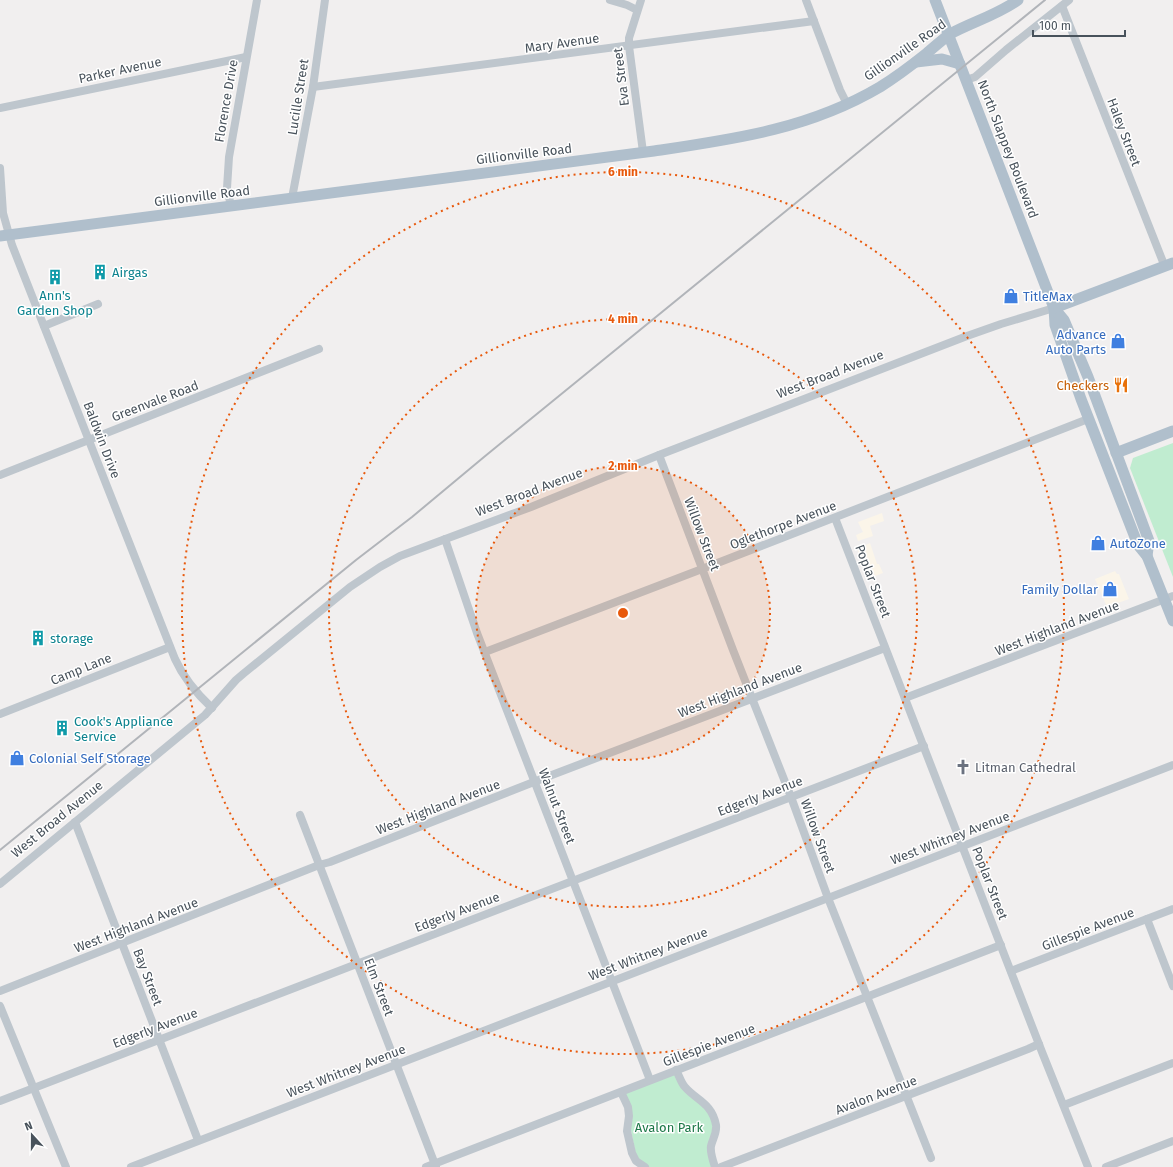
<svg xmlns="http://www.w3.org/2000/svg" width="1173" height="1167" viewBox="0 0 1173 1167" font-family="'Fira Sans',sans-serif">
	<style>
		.commercial { fill: #fbf5e9 }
		.green { fill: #c0ecd0 }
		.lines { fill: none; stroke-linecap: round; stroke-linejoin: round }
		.minor { stroke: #bec6cd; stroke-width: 8 }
		.major { stroke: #b0bfcc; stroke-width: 11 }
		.rail { stroke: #b1b4b9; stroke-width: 2 }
		.ring { fill: none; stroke: #e8590c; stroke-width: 2; stroke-dasharray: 2 4 }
		.labels { text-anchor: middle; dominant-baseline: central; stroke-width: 3; stroke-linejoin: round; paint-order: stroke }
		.street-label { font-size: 13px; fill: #48525b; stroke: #fff }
		.culture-label { font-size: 13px; fill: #0d838f; stroke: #fff; text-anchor: start }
		.shop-label { font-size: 13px; fill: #366cbe; stroke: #fff; text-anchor: start }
		.food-label { font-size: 13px; fill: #c56008; stroke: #fff; text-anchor: end }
		.worship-label { font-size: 13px; fill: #5b616d; stroke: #fff; text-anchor: start }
		.park-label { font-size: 13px; fill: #1d7848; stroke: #fff }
		.centre { fill: #e8590c; stroke: #fff; stroke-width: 2 }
		.ring-label { font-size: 12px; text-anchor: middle; font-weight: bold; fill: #e8590c; stroke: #fff; stroke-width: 3; stroke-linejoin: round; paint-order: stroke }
	</style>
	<rect width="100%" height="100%" fill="#f1efef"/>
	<g class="commercial">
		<polygon points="882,513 884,521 870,526 873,536 858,541 856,535 863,532 858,522"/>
		<polygon points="870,543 877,564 879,564 883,573 875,576 872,568 865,570 857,549"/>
		<polygon points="1115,571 1117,574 1119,574 1129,599 1107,607 1095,579"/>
	</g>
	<g class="green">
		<polygon points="1173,443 1173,577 1130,468 1133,458"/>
		<polygon points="676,1071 712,1117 713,1167 647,1167 637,1160 623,1092"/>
	</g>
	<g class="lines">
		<g class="minor">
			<polyline points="610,0 627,5 637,10"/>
			<polyline points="641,0 629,38 629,46 643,152"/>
			<polyline points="806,0 840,90 847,104"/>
			<polyline points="1062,6 1165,267"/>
			<polyline points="966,80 975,77 1006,50 1069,0"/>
			<polyline points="313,87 814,21"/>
			<polyline points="0,108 246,57"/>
			<path d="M0,168L3,213L12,245L175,659C184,679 196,693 212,708"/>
			<polyline points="292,198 313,87 325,0"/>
			<polyline points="231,206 227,188 229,157 257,0"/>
			<polyline points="44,326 98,304"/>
			<polyline points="659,455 733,650 791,797 828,898 931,1158"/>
			<polyline points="0,475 319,349"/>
			<polyline points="835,518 1042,1052 1088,1167"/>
			<polyline points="445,539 477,633 650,1080"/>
			<polyline points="485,652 702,569 1088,419"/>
			<polyline points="905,698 1173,596"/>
			<polyline points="0,714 170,647"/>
			<polyline points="300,815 436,1167"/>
			<polyline points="75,822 198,1140"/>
			<polyline points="0,884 205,715 236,680 243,674 350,587 380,567 400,556 531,507 659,455 967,336 1001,324 1054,308"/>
			<polyline points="1147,919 1173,986"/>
			<polyline points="1011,971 1173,909"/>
			<polyline points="0,991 319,865 330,862 544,778 885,648"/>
			<polyline points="0,1006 66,1167"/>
			<path d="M676,1070C679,1075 681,1083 685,1087C696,1100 712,1103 716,1125C717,1133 713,1138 711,1146C710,1152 713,1161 715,1167"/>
			<polyline points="621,1092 628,1107 629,1116 627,1131 632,1153 636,1161 645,1167"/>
			<polyline points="0,1101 924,746"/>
			<polyline points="1064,1105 1173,1063"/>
			<polyline points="131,1167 1173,765"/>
			<polyline points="426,1167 1001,945"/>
			<polyline points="721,1167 1028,1049 1039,1044"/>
			<polyline points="1106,1167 1173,1141"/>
		</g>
		<g class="major">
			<polyline points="935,0 1054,308 1055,325 1081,399 1138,545 1147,556 1173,621"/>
			<polyline points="916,62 942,59 960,64"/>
			<path d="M0,236L654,151C735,139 809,129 880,87C896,77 912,65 927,53C934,47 942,40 950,34C972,22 997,15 1018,0"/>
			<polyline points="1054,308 1064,320 1088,377 1149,541 1147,556"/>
			<polyline points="1054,308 1173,263"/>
			<polyline points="1116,453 1173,431"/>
		</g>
		<polyline class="rail" points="0,850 356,560 412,517 484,457 1045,0"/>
	</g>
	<circle cx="623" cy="613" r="147" fill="#e8590c" fill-opacity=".12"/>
	<g class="ring">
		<circle cx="623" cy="613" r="147"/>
		<circle cx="623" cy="613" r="294"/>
		<circle cx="623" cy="613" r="441"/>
	</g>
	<defs>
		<g id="building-bare" transform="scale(1.2)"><path d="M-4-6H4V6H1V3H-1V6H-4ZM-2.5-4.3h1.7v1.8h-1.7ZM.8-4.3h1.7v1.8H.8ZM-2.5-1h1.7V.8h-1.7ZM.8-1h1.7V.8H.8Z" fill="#0f9aa8" stroke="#fff" stroke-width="2.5" paint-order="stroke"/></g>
		<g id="shop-bare" transform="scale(1.2)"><path d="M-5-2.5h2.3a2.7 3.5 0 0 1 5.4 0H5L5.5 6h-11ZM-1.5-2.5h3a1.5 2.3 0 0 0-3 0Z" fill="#3f7fe0" stroke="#fff" stroke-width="2.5" paint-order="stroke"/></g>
		<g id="restaurant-bare" transform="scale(1.2)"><path d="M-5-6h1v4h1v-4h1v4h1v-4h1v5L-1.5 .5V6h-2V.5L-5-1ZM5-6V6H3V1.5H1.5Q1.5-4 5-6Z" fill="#e8710a" stroke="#fff" stroke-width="2.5" paint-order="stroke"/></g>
		<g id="church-bare" transform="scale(1.2)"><path d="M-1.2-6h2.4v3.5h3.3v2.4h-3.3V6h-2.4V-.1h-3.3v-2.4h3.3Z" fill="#6b7280" stroke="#fff" stroke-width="2.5" paint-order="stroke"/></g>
	</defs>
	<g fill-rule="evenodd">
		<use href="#building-bare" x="100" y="272"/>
		<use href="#building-bare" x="55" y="277"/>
		<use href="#shop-bare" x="1011" y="296"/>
		<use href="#shop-bare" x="1118" y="341"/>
		<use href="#restaurant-bare" x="1121" y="385"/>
		<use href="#shop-bare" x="1098" y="543"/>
		<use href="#shop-bare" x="1110" y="589"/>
		<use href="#building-bare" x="38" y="638"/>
		<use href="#building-bare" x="62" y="728"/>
		<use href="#shop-bare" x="17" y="758"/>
		<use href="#church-bare" x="963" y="767"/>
	</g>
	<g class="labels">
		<g class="street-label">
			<text transform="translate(562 43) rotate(-8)">Mary Avenue</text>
			<text transform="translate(905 50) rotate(-35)">Gillionville Road</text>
			<text transform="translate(120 70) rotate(-12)">Parker Avenue</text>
			<text transform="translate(621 77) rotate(-97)">Eva Street</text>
			<text transform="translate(298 97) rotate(-81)">Lucille Street</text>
			<text transform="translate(226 101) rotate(-80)">Florence Drive</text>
			<text transform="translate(1124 132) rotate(69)">Haley Street</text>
			<text transform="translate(1008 149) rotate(69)">North Slappey Boulevard</text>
			<text transform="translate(524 154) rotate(-7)">Gillionville Road</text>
			<text transform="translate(202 196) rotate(-7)">Gillionville Road</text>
			<text transform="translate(830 374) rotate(-21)">West Broad Avenue</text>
			<text transform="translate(155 401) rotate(-21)">Greenvale Road</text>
			<text transform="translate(102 440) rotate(69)">Baldwin Drive</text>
			<text transform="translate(529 492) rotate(-21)">West Broad Avenue</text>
			<text transform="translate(783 525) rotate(-21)">Oglethorpe Avenue</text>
			<text transform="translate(702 534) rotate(69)">Willow Street</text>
			<text transform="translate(873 581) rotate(69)">Poplar Street</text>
			<text transform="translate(1057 628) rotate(-21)">West Highland Avenue</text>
			<text transform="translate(81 669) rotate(-22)">Camp Lane</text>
			<text transform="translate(740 690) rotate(-21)">West Highland Avenue</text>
			<text transform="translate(760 796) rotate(-21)">Edgerly Avenue</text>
			<text transform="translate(557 806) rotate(69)">Walnut Street</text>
			<text transform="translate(438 807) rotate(-21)">West Highland Avenue</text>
			<text transform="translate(57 819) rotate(-39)">West Broad Avenue</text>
			<text transform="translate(818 836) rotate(70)">Willow Street</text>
			<text transform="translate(950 838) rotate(-21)">West Whitney Avenue</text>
			<text transform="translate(990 883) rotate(69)">Poplar Street</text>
			<text transform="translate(457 912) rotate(-21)">Edgerly Avenue</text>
			<text transform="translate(136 925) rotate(-21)">West Highland Avenue</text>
			<text transform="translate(1088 929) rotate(-21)">Gillespie Avenue</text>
			<text transform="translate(648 954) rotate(-21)">West Whitney Avenue</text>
			<text transform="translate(148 977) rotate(69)">Bay Street</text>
			<text transform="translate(379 987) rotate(69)">Elm Street</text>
			<text transform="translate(155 1028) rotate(-21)">Edgerly Avenue</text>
			<text transform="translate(709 1045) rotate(-21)">Gillespie Avenue</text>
			<text transform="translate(346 1071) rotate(-21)">West Whitney Avenue</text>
			<text transform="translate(876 1095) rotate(-21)">Avalon Avenue</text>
		</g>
		<g class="culture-label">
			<text x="112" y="272">Airgas</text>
			<text x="55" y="295" text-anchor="middle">Ann's<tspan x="55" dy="15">Garden Shop</tspan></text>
			<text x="50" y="638">storage</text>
			<text x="74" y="721">Cook's Appliance<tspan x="74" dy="15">Service</tspan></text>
		</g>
		<g class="shop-label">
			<text x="1023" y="296">TitleMax</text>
			<text x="1106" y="334" text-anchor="end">Advance<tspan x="1106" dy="15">Auto Parts</tspan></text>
			<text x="1110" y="543">AutoZone</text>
			<text x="1098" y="589" text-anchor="end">Family Dollar</text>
			<text x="29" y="758">Colonial Self Storage</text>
		</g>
		<g class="food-label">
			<text x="1109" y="385">Checkers</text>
		</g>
		<g class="worship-label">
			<text x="975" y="767">Litman Cathedral</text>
		</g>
		<g class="park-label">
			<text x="669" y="1127">Avalon Park</text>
		</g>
	</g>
	<circle cx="623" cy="613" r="6" class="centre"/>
	<g class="ring-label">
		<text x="623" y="176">6 min</text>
		<text x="623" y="323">4 min</text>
		<text x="623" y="470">2 min</text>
	</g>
	<g transform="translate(32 1135) rotate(339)" stroke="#ffffff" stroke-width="3" paint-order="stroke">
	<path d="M0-3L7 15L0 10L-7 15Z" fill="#48525b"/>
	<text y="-6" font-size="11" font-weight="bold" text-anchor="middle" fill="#48525b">N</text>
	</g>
	<path d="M1033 30v6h92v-6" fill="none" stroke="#48525b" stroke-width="2"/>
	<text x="1039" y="30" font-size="12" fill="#48525b" stroke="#ffffff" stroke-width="3" paint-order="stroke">100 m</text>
</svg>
